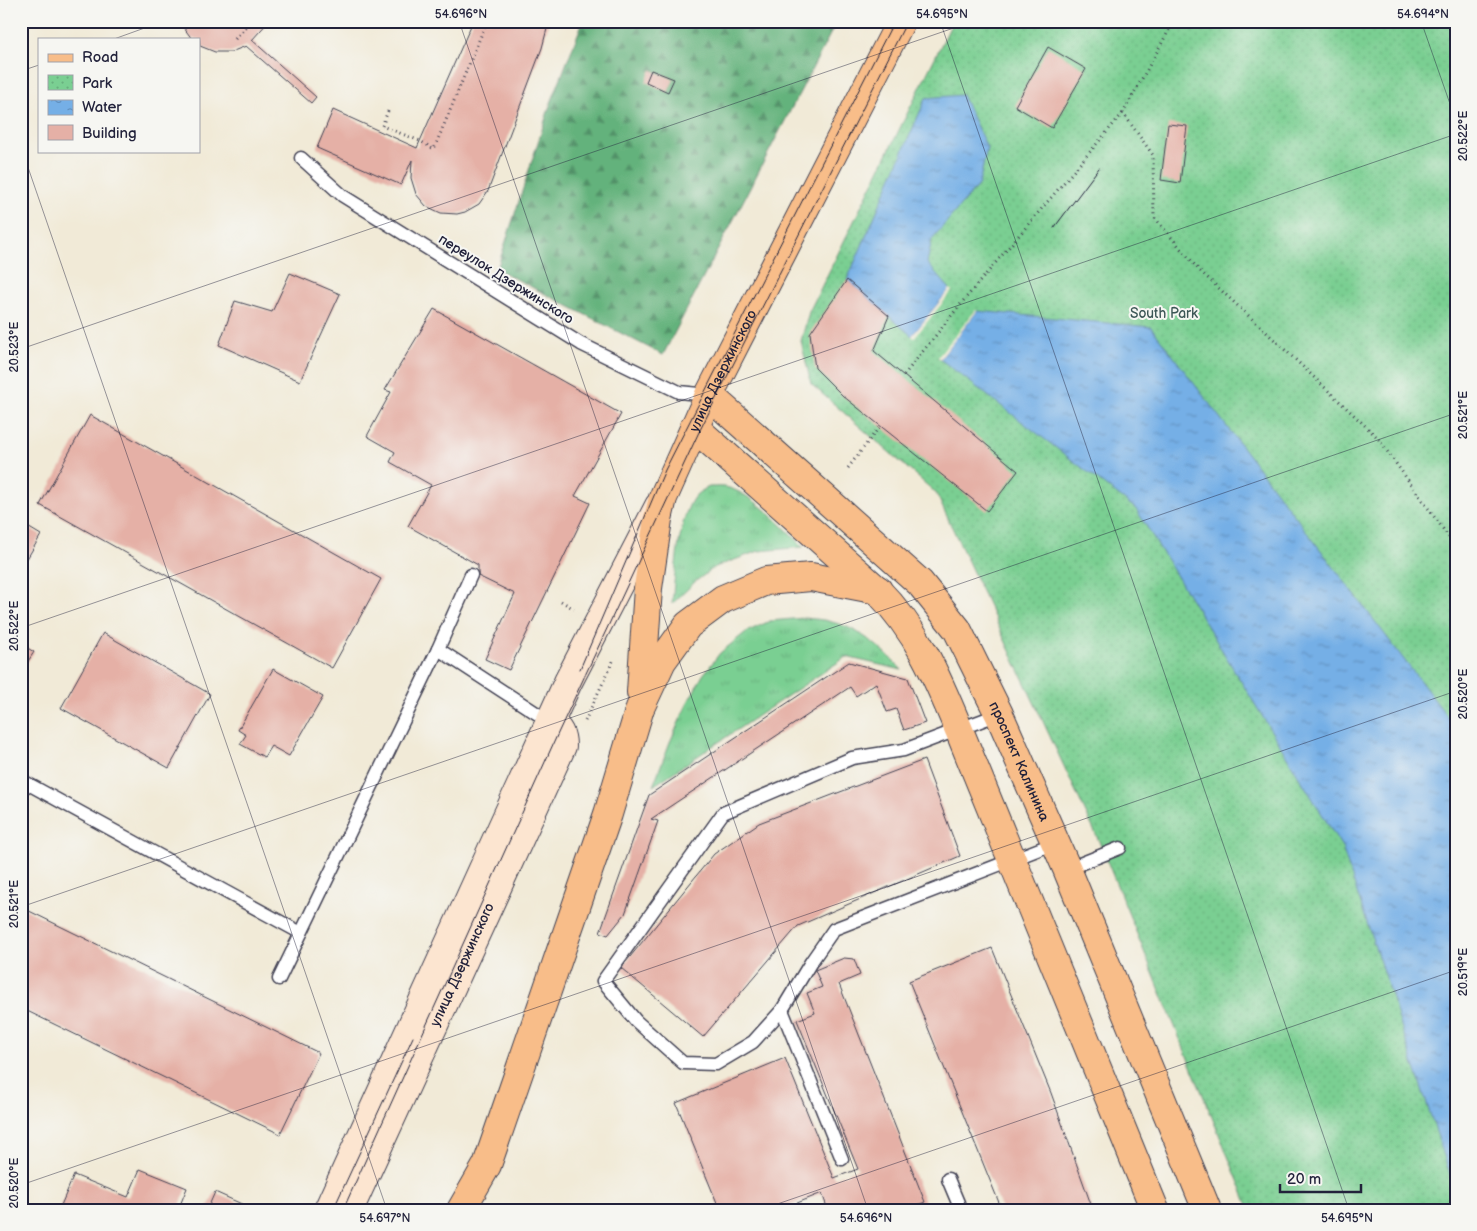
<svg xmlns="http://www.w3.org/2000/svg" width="1477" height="1231" viewBox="0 0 1477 1231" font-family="'Balsamiq Sans',sans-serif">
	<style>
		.grass { fill: url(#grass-tufts); stroke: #4e7866 }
		.forest { fill: url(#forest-firs); stroke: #426a5c }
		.park { fill: url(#park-dots); stroke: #4e7866 }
		.water { fill: url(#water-ripples); stroke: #4c6890 }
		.pier { fill: #f1ead7 }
		.building { fill: #e5b0a6 }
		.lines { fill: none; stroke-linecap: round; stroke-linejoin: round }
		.service-casing { stroke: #414052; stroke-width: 15 }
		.secondary-casing { stroke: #414052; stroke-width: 30 }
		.primary-casing { stroke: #414052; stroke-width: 30 }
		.path { stroke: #414052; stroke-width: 3; stroke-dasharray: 1 4; stroke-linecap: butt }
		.service { stroke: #fff; stroke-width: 12 }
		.secondary { stroke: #fce5d0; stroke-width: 28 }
		.primary { stroke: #f8bd89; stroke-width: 28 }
		.tram { stroke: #22223b; stroke-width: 1 }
		.ticks { fill: none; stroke: #22223b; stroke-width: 1; stroke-opacity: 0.45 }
		.labels { text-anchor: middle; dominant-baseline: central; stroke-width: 4; stroke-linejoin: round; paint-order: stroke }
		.street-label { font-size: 14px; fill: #22223b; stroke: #f6f6f2 }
		.park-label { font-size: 14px; fill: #3c5655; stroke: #f6f6f2 }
		.neatline { fill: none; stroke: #22223b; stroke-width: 2 }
		.ticks-label { font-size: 12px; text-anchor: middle; fill: #22223b }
	</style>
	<defs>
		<pattern id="grass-tufts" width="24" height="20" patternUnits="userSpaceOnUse" patternTransform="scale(1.25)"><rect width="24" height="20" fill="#7acf92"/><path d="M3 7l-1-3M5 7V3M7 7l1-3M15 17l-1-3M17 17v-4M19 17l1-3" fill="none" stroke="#69b17f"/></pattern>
		<pattern id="forest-firs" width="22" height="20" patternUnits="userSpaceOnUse" patternTransform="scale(1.25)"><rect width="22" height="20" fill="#63b27c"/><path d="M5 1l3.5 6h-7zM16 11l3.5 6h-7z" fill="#519067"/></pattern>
		<pattern id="park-dots" width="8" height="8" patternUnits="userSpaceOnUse" patternTransform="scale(1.25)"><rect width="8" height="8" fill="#7acf92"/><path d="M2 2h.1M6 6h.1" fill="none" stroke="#69b17f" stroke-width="1.8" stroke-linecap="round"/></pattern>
		<pattern id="water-ripples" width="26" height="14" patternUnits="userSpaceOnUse" patternTransform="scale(1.25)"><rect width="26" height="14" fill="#75afe6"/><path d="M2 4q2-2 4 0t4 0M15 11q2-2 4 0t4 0" fill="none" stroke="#608ebc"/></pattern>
	</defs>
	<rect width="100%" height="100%" fill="#f6f6f2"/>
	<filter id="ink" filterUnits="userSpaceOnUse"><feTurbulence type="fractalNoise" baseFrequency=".02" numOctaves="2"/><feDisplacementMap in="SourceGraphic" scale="10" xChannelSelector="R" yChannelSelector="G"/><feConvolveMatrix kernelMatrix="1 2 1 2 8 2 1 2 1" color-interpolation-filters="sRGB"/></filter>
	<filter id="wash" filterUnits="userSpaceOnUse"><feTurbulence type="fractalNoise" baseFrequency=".0096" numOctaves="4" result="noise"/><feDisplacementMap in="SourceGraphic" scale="20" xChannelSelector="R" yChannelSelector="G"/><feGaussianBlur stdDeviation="1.12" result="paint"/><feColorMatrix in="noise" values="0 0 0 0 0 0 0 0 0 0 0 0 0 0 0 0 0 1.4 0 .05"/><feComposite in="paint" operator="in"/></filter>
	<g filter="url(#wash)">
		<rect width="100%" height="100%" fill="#f1ead7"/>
		<g class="grass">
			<path d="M709,487C716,487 724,486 729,488C756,496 784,528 804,547L759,551L715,567L696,581L672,604C675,577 678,514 696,495C699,492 705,489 709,487Z"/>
			<path d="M804,618C813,619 823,619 832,622C861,629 882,649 902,670L846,657L653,786L670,742L689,700L703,675L720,653L746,632L770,621Z"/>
		</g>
		<polygon class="forest" points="583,21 837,21 663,355 497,269 549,108"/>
		<polygon class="park" points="953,21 1456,21 1456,1210 1250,1210 1098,839 936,493 811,384 801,341 809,312"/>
		<g class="water">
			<polygon points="962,95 987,148 979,184 932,239 927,263 950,289 912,336 847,280 926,98"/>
			<polygon points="977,311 1151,327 1456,728 1456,1192 1342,847 1136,509 940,359"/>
		</g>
		<g class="pier">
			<polygon points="950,289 952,291 914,338 912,336"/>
			<polygon points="976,310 977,311 940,359 938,357"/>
		</g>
		<g id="blocks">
			<g class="building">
				<polygon points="182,21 269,21 252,40 316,97 311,103 246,46 231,52 215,52 200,46 199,39 192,39 184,28"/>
				<polygon points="473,21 549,21 542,48 488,191 479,204 465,212 457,214 441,213 426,206 416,194 411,178 412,160 401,185 317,148 333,110 417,148"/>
				<polygon points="1048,47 1086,69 1052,128 1015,106"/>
				<polygon points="651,70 674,79 668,92 646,82"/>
				<polygon points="1168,124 1187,126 1180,183 1161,180"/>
				<polygon points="290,273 340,294 300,381 219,345 235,301 272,312"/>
				<polygon points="847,280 889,316 874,351 1018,471 987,511 843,396 815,368 810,333"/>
				<polygon points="434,309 621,414 575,496 590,503 509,670 485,659 515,594 478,576 478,565 408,526 431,485 390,462 395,452 367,436 391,392 385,390"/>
				<polygon points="90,415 381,579 332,668 40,505"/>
				<polygon points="21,523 41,535 21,569"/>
				<polygon points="103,633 210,694 169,768 61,708"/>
				<polygon points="21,644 34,652 21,672"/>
				<polygon points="849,662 908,678 925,723 904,730 896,709 887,712 876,683 856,696 850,687 651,819 658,821 625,914 608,935 600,932 649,795"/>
				<polygon points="273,669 323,697 289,756 271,746 264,757 240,744 246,735 238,730"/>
				<polygon points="924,760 960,856 798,926 703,1037 621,968 714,854 759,823"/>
				<polygon points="21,907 319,1053 280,1134 21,1008"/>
				<polygon points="992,948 1051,1093 1093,1210 1002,1210 909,981"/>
				<polygon points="844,958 854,959 860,975 839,984 925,1202 905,1210 828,1210 822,1193 780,1210 720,1210 676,1103 785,1058 834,1178 858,1169 797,1020 815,1013 807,993 822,987 815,970"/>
				<polygon points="140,1169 187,1188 178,1210 59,1210 74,1175 128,1197"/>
				<polygon points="215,1192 255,1210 207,1210"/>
			</g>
		</g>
	</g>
	<g filter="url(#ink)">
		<use href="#blocks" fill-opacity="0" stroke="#414052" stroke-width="1"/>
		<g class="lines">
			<g class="service-casing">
				<g id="service">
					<polyline points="301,158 343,196 581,344 679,392 709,395"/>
					<polyline points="471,575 438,649 550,722"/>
					<polyline points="999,714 904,750 852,758 723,813 603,981 636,1021 683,1063 716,1064 753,1042 782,1010 811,962 834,929 1055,843"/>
					<polyline points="21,780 301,933"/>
					<polyline points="1067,869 1120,848"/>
					<polyline points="279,979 438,649"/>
					<polyline points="782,1010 842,1159"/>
					<polyline points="948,1179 961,1210"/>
				</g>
			</g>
			<g class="secondary-casing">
				<g id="secondary">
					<polyline points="328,1210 568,682 659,506"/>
					<path id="s1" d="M349,1210L562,746C562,735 559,729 550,722"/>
				</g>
			</g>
			<g class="primary-casing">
				<g id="primary">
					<path id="s2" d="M709,395L920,583L957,629L999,714L1067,869L1207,1210"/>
					<path d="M694,427L877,590C918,631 937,677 959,730L1155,1210"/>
					<path id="s3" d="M641,692L648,588L658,519L663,498L709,395L901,21"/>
					<polyline points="461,1210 487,1165 608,814 640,708 662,661 688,625 723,599 766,581 811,577 878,590"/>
				</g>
			</g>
			<g class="path">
				<polyline points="1174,21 1123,113 1153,155 1154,217 1199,270 1263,329 1377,437 1456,547"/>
				<polyline points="235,39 251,21"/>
				<polyline points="388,111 382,126 420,141 434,149 487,21"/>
				<polyline points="904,375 964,300 1123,113"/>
				<polyline points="848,468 880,426"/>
				<polyline points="561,601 574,609"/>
				<polyline points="585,721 614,659"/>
			</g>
			<use href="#service" class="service"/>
			<use href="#secondary" class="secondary"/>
			<use href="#primary" class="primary"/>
			<g class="tram">
				<polyline points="1054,228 1099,168"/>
				<polyline points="580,669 665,470 894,21"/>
				<polyline points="333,1210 413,1037"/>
				<polyline points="343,1210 559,731 699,432 907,21"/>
			</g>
		</g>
	</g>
	<path class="ticks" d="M459,21L868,1210M940,21L1349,1210M1421,21L1456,121M114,39L164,21M21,71L39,65M21,147L387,1210M21,349L974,21M21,628L1456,134M21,907L1456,413M21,1185L1456,691M760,1210L1456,970"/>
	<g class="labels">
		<g class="street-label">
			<text transform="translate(506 279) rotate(32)">переулок Дзержинского</text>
			<text stroke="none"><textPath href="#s3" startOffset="336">улица Дзержинского</textPath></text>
			<text stroke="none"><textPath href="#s2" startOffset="488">проспект Калинина</textPath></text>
			<text stroke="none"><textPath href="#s1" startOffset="270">улица Дзержинского</textPath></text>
		</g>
		<g class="park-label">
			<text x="1164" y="313">South Park</text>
		</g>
	</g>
	<rect width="1477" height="1231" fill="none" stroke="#f6f6f2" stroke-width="55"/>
	<rect x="38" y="38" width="162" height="115" fill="#f6f6f2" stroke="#a1a1a9"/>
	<rect x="48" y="54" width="25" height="8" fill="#f8bd89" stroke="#a1a1a9"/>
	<text x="82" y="62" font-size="15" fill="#22223b">Road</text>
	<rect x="48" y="75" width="25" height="15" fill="url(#park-dots)" stroke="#a1a1a9"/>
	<text x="82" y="88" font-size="15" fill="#22223b">Park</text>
	<rect x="48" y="100" width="25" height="15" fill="url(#water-ripples)" stroke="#a1a1a9"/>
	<text x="82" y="112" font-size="15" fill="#22223b">Water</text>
	<rect x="48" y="125" width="25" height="15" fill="#e5b0a6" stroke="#a1a1a9"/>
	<text x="82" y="138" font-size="15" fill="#22223b">Building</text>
	<path d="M1280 1184v8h81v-8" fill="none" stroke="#22223b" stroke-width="2.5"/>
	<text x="1287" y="1184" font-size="15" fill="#22223b" stroke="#f6f6f2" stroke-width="4" paint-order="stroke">20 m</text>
	<rect x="28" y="28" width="1422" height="1176" class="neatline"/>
	<g class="ticks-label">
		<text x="461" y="18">54.696°N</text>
		<text x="942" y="18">54.695°N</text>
		<text x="1423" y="18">54.694°N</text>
		<text transform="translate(1463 136) rotate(-90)" y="4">20.522°E</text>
		<text transform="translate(14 347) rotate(-90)" y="4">20.523°E</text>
		<text transform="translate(1463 415) rotate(-90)" y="4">20.521°E</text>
		<text transform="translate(14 626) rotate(-90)" y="4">20.522°E</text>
		<text transform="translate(1463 694) rotate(-90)" y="4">20.520°E</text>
		<text transform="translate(14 904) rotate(-90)" y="4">20.521°E</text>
		<text transform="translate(1463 972) rotate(-90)" y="4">20.519°E</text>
		<text transform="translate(14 1183) rotate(-90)" y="4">20.520°E</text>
		<text x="385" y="1222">54.697°N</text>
		<text x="866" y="1222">54.696°N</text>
		<text x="1347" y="1222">54.695°N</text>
	</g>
</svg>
